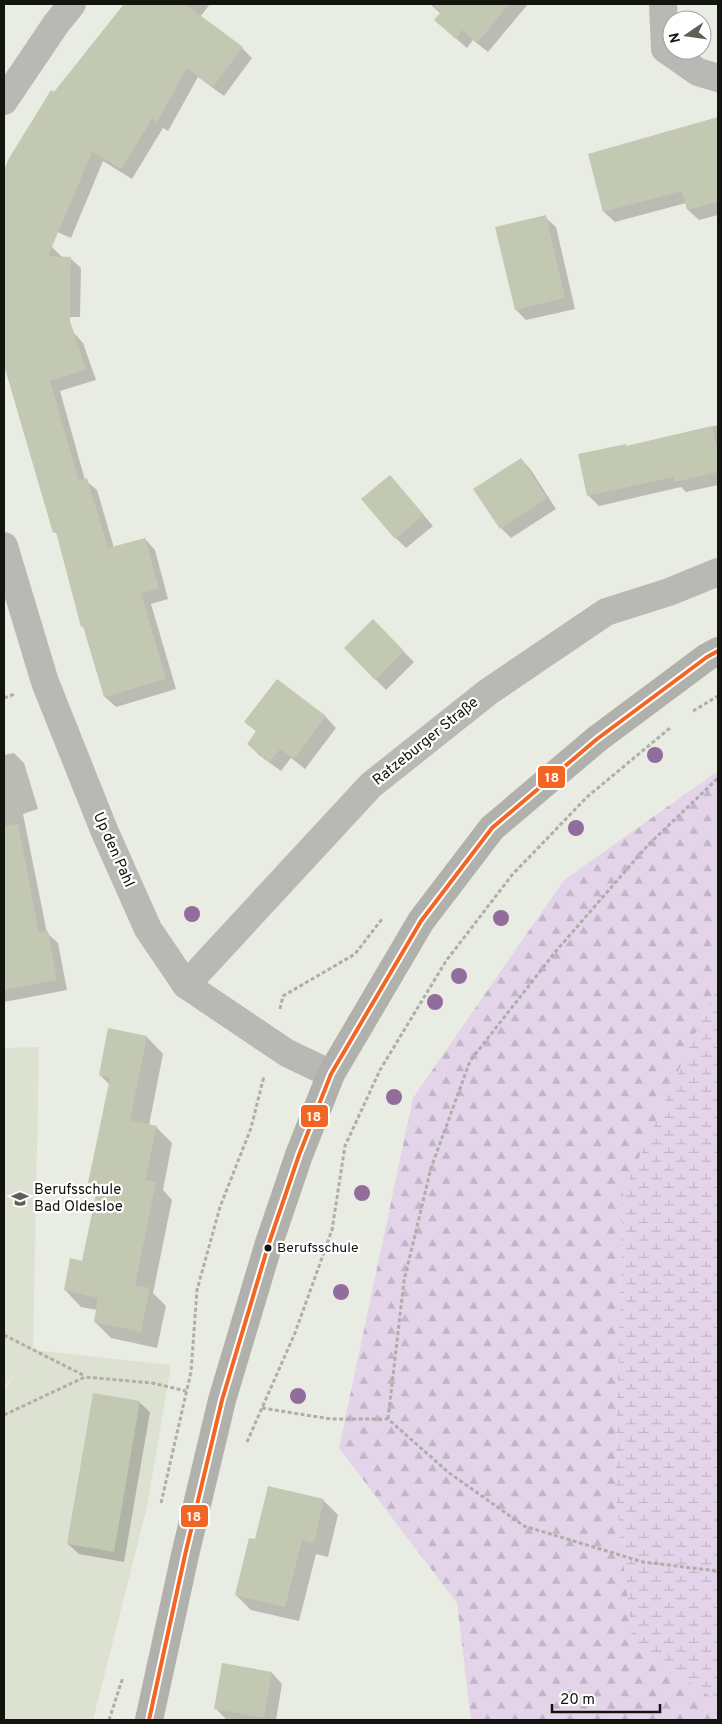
<svg xmlns="http://www.w3.org/2000/svg" width="722" height="1724" viewBox="0 0 722 1724" font-family="Overpass,sans-serif">
	<style>
		.built { fill: #dde1d1 }
		.forest { fill: url(#forest-firs) }
		.wetland { fill: url(#wetland-marsh) }
		.shadow { fill: #0003 }
		.building { fill: #c2c8b1 }
		.lines { fill: none; stroke-linecap: round; stroke-linejoin: round }
		.path { stroke: #aeafab; stroke-width: 3; stroke-dasharray: 4 2.5; stroke-linecap: butt }
		.minor { stroke: #b8b9b5; stroke-width: 28 }
		.primary { stroke: #b0b1ac; stroke-width: 28 }
		.bus-1-casing { stroke: #fff; stroke-width: 8 }
		.bus-1 { stroke: #f26522; stroke-width: 4 }
		.tree { fill: #926c9d }
		.bus-dot { fill: #12140e; stroke: #fff; stroke-width: 2 }
		.labels { text-anchor: middle; dominant-baseline: central; stroke-width: 4.5; stroke-linejoin: round; paint-order: stroke }
		.bus-label { font-size: 14px; fill: #12140e; stroke: #fff; text-anchor: start }
		.street-label { font-size: 15px; fill: #12140e; stroke: #fff }
		.poi-label { font-size: 15px; fill: #12140e; stroke: #fff; text-anchor: start }
		.line-badge { stroke: #fff; stroke-width: 2 }
		.badge-label { font-size: 14px; text-anchor: middle; font-weight: bold; fill: #fff }
	</style>
	<defs>
		<pattern id="forest-firs" width="22" height="20" patternUnits="userSpaceOnUse" patternTransform="scale(1.25)"><rect width="22" height="20" fill="#e3d4ea"/><path d="M5 1l3.5 6h-7zM16 11l3.5 6h-7z" fill="#c2b5c8"/></pattern>
		<pattern id="wetland-marsh" width="20" height="14" patternUnits="userSpaceOnUse" patternTransform="scale(1.25)"><rect width="20" height="14" fill="#e3d4ea"/><path d="M1 5h8M5 5V1M11 12h8M15 12V8" fill="none" stroke="#c2b5c8"/></pattern>
	</defs>
	<rect width="100%" height="100%" fill="#e9ece2"/>
	<polygon class="built" points="39,1047 33,1350 171,1365 147,1507 93,1720 4,1720 4,1390 20,1368 4,1387 4,1048"/>
	<polygon class="forest" points="718,771 718,984 623,1193 615,1489 633,1641 718,1702 718,1720 471,1720 457,1603 339,1448 413,1098 564,880"/>
	<polygon class="wetland" points="718,984 718,1702 633,1642 615,1489 623,1193"/>
	<g class="shadow">
		<polygon points="125,4 210,4 200,17 242,48 252,58 224,96 198,77 168,131 163,128 132,179 103,161 71,238 4,209 4,174 10,160 54,93"/>
		<polygon points="430,4 528,4 488,52 473,40 467,48 446,30 441,14"/>
		<polygon points="718,119 718,215 699,220 688,210 686,203 615,222 604,212 589,155"/>
		<polygon points="545,217 556,227 575,309 526,320 516,310"/>
		<polygon points="4,246 52,247 63,258 70,258 81,268 80,317 4,317"/>
		<polygon points="73,332 83,343 96,380 60,391 85,480 97,490 114,548 145,539 155,550 168,599 151,604 176,689 116,707 105,697 86,630 82,626 58,536 55,532 4,361 4,354"/>
		<polygon points="718,425 718,485 686,492 681,487 599,506 588,495 625,445 627,447"/>
		<polygon points="521,459 531,470 556,509 511,538 501,528"/>
		<polygon points="390,476 433,526 406,548 396,538"/>
		<polygon points="373,621 414,662 386,690 345,648"/>
		<polygon points="277,681 326,717 336,728 305,769 291,758 281,771 259,755 248,744 257,732 246,722"/>
		<polygon points="14,753 24,763 38,809 23,814 47,933 58,943 67,990 4,1002 4,755"/>
		<polygon points="109,1029 147,1037 163,1054 149,1125 156,1127 172,1143 163,1190 172,1200 153,1293 166,1306 157,1348 111,1338 95,1322 97,1310 81,1307 65,1290 83,1262 98,1191 90,1182 110,1085 100,1075"/>
		<polygon points="139,1402 150,1412 124,1562 79,1554 68,1544"/>
		<polygon points="323,1500 338,1515 328,1557 316,1554 299,1621 251,1610 236,1595 256,1541"/>
		<polygon points="272,1673 282,1684 276,1720 226,1719 215,1708"/>
	</g>
	<g class="building">
		<polygon points="124,4 185,4 243,47 213,87 187,68 157,122 152,119 121,169 92,152 48,256 71,257 70,321 86,370 50,381 79,481 87,478 108,548 145,538 159,589 141,593 166,679 104,697 83,626 81,627 56,532 53,533 4,365 4,171 8,160 51,90 54,92"/>
		<polygon points="431,4 509,4 477,43 462,30 456,39 434,20 441,12"/>
		<polygon points="718,117 718,202 687,210 682,191 603,212 588,154"/>
		<polygon points="546,215 565,298 515,310 495,227"/>
		<polygon points="712,426 718,452 718,472 675,482 673,477 587,496 578,454 626,444 626,446"/>
		<polygon points="521,458 547,498 500,529 473,489"/>
		<polygon points="390,475 424,515 395,539 361,499"/>
		<polygon points="373,619 404,651 375,680 344,648"/>
		<polygon points="277,679 326,716 294,759 280,749 270,762 247,744 256,731 244,722"/>
		<polygon points="18,824 39,933 48,931 57,980 4,990 4,826"/>
		<polygon points="108,1028 147,1036 130,1120 157,1126 145,1180 156,1182 135,1285 150,1288 141,1332 94,1322 98,1298 64,1290 70,1258 82,1261 98,1185 88,1183 110,1078 99,1075"/>
		<polygon points="93,1393 140,1401 114,1552 67,1544"/>
		<polygon points="268,1486 324,1499 314,1543 302,1540 285,1607 235,1595 249,1538 255,1539"/>
		<polygon points="222,1663 272,1672 264,1718 214,1709"/>
	</g>
	<g class="lines">
		<g class="path">
			<polyline points="4,698 15,694"/>
			<polyline points="693,711 718,696"/>
			<polyline points="280,1009 283,996 355,954 382,919"/>
			<polyline points="4,1335 85,1376"/>
			<polyline points="262,1408 331,1419 388,1419 448,1472 524,1526 643,1562 718,1571"/>
			<polyline points="4,1415 85,1377 152,1383 186,1391"/>
			<polyline points="388,1419 404,1281 431,1168 470,1061 556,951 648,845 718,778"/>
			<polyline points="247,1442 295,1333 332,1230 345,1146 380,1070 446,961 512,875 587,797 670,728"/>
			<polyline points="161,1503 191,1372 197,1290 220,1207 251,1128 264,1076"/>
			<polyline points="109,1720 123,1677"/>
		</g>
		<g class="minor">
			<polyline points="663,4 665,49 698,72 718,78"/>
			<polyline points="4,101 56,24 72,4"/>
			<polyline points="4,546 45,682 104,830 148,929 186,985 287,1053 331,1074"/>
			<polyline points="186,985 371,785 488,692 606,612 669,592 718,572"/>
		</g>
		<polyline class="primary" points="149,1720 185,1555 222,1400 269,1243 299,1155 331,1074 421,921 492,828 597,739 707,657 718,651"/>
		<g class="bus-1-casing">
			<polyline id="bus-1" points="149,1720 185,1555 222,1400 269,1243 299,1155 331,1074 421,921 492,828 597,739 707,657 718,651"/>
		</g>
		<use href="#bus-1" class="bus-1"/>
	</g>
	<g class="tree">
		<circle cx="655" cy="755" r="8"/>
		<circle cx="576" cy="828" r="8"/>
		<circle cx="192" cy="914" r="8"/>
		<circle cx="501" cy="918" r="8"/>
		<circle cx="459" cy="976" r="8"/>
		<circle cx="435" cy="1002" r="8"/>
		<circle cx="394" cy="1097" r="8"/>
		<circle cx="362" cy="1193" r="8"/>
		<circle cx="341" cy="1292" r="8"/>
		<circle cx="298" cy="1396" r="8"/>
	</g>
	<defs>
		<g id="school-bare" transform="scale(1.35)"><path d="M0-5L7-2L0 1L-7-2ZM-4 1L0 2.5L4 1V4Q0 6-4 4Z" fill="#5d6058" stroke="#fff" stroke-width="2.5" paint-order="stroke"/></g>
	</defs>
	<g fill-rule="evenodd">
		<use href="#school-bare" x="20" y="1199"/>
	</g>
	<circle class="bus-dot" cx="268" cy="1248" r="4.5"/>
	<g class="labels">
		<g class="bus-label">
			<text x="277" y="1248">Berufsschule</text>
		</g>
		<g class="street-label">
			<text transform="translate(426 742) rotate(-39)">Ratzeburger Straße</text>
			<text transform="translate(113 850) rotate(66)">Up den Pahl</text>
		</g>
		<g class="poi-label">
			<text x="34" y="1190">Berufsschule<tspan x="34" dy="17">Bad Oldesloe</tspan></text>
		</g>
	</g>
	<g class="line-badge">
		<rect x="537" y="765" width="29" height="24" rx="5" fill="#f26522"/>
		<rect x="300" y="1104" width="29" height="24" rx="5" fill="#f26522"/>
		<rect x="180" y="1504" width="29" height="24" rx="5" fill="#f26522"/>
	</g>
	<g class="badge-label">
		<text x="552" y="782">18</text>
		<text x="314" y="1121">18</text>
		<text x="194" y="1521">18</text>
	</g>
	<rect width="722" height="1724" fill="none" stroke="#12140e" stroke-width="10"/>
	<g transform="translate(687 35) rotate(257)"><circle r="24" fill="#ffffff" stroke="#a0a19f"/>
	<path d="M0-4L9 19L0 12L-9 19Z" fill="#5d6058"/>
	<text y="-8" font-size="14" font-weight="bold" text-anchor="middle" fill="#12140e">N</text>
	</g>
	<path d="M552 1704v8h108v-8" fill="none" stroke="#12140e" stroke-width="2.5"/>
	<text x="560" y="1704" font-size="15" fill="#12140e" stroke="#ffffff" stroke-width="4" paint-order="stroke">20 m</text>
</svg>
